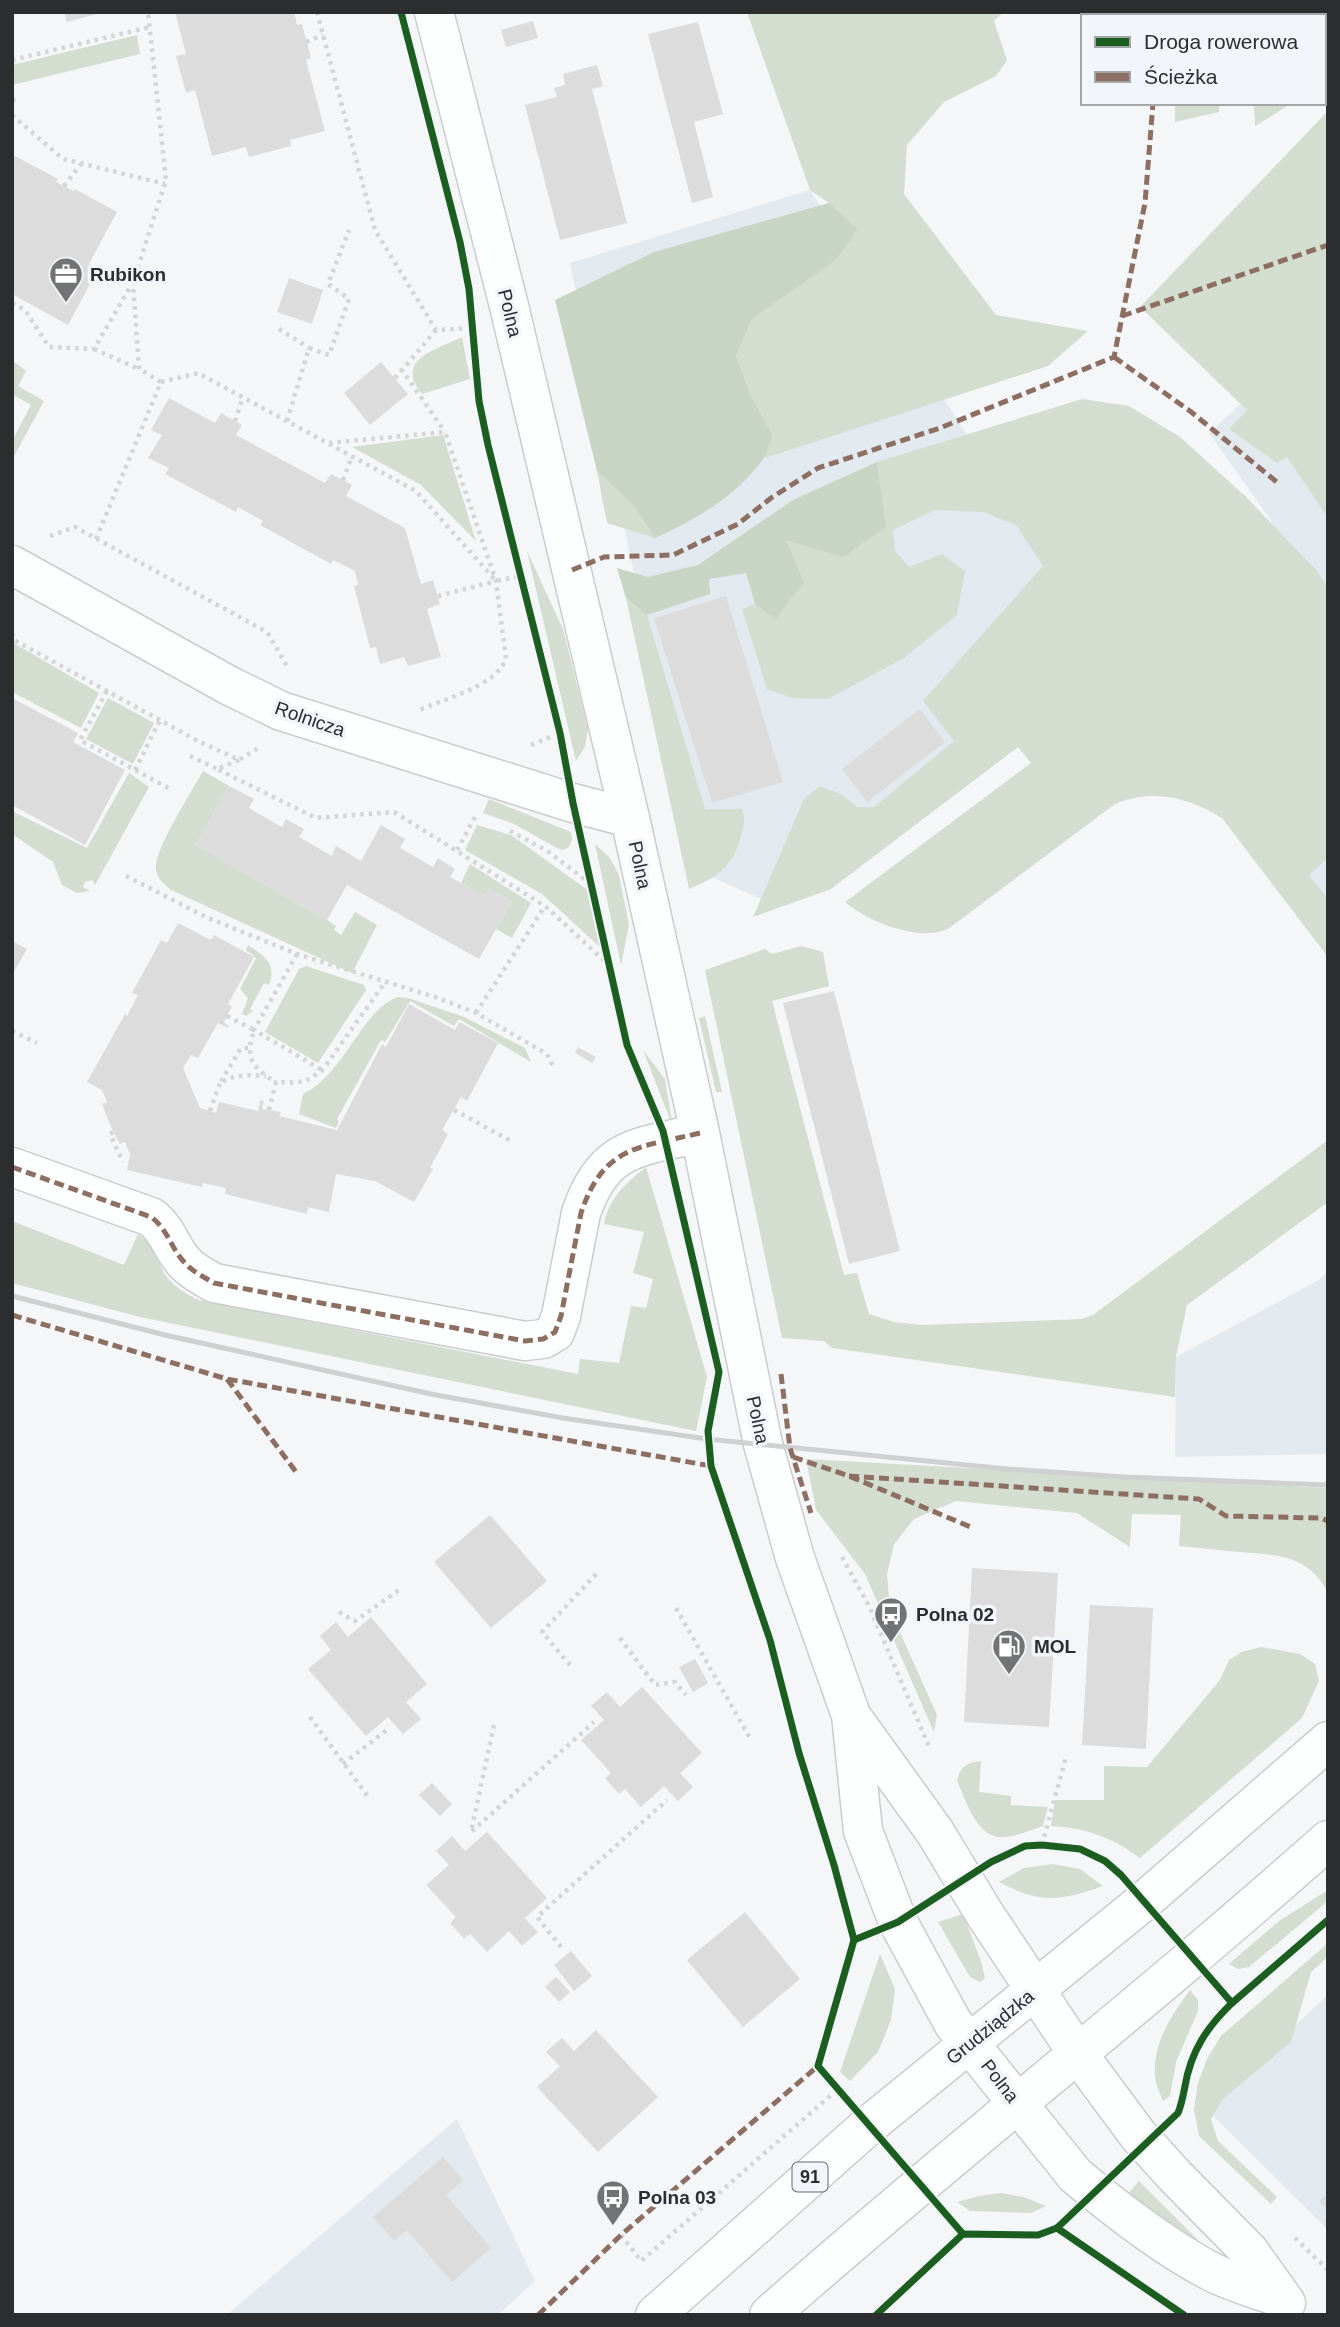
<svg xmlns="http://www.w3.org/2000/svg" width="1340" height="2327" viewBox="0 0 1340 2327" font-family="Arial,sans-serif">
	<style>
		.built { fill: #e3eaef }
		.green { fill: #d3ddd0 }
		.forest { fill: #c8d4c4 }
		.building { fill: #dcdcdc }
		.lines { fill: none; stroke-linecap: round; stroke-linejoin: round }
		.minor-casing { stroke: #cacccd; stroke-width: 41 }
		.major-casing { stroke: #cacccd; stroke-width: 41 }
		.path { stroke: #d5d5d6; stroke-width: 4.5; stroke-dasharray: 3.5 5; stroke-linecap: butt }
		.minor { stroke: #fdfefe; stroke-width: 38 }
		.major { stroke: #fdfefe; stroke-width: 38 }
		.rail { stroke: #cfd0d0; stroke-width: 5 }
		.quiet { stroke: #8d6e63; stroke-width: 5; stroke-dasharray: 10 5; stroke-linecap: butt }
		.cycleway-casing { stroke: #f2f6fa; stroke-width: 11 }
		.cycleway { stroke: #1b5e20; stroke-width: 7 }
		.labels { text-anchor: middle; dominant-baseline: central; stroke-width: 7; stroke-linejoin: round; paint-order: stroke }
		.shield { fill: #f2f6fa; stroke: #67696c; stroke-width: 2 }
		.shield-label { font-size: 18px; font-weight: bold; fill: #2c2d2f }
		.poi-label { font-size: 19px; font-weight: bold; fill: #2c2d2f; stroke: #f2f6fa; text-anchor: start }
		.street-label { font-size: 19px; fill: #2c2d2f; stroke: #f2f6fa }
	</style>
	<rect width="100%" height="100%" fill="#f4f6f8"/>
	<g class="built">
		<polygon points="810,190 1103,647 764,900 695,870 570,263"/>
		<polygon points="1328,324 1328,610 1267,515 1209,433"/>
		<polygon points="1328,848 1328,911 1300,876"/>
		<polygon points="1328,1271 1328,1454 1175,1457 1176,1357 1319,1280"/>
		<polygon points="1328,1994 1328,2230 1207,2110"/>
		<polygon points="457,2119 535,2281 498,2315 227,2315"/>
	</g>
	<g class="green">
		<polygon points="747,12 1003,12 994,21 1007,60 996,76 944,102 907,145 904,194 996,315 1088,331 1048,366 765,458 772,434 750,394 736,356 752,319 836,260 858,229 829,203 810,190"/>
		<polygon points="1286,12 1328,12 1328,110 1322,103 1324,103 1324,16 1282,16"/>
		<polygon points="137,35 140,54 12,85 12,65"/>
		<polygon points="1175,103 1219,103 1219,112 1175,122"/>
		<polygon points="1254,103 1292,103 1255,126"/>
		<polygon points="1328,111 1328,518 1287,457 1277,463 1229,429 1247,410 1140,307"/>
		<path d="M462,337L470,379L422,394C394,359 436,350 462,337Z"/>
		<polygon points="14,362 26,371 18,386 44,401 12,460 12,441 31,405 12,394"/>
		<path d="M1082,399L1129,406L1180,437L1245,496L1317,571L1328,587V857L1309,875L1328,899V957L1222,818C1189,798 1153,788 1115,804L948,929C918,942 869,922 845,902L1031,763L1018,747L831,889L753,917L804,799L820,786L841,794L857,807H874L954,741L923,701L1043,566L1016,525L983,512L935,510L893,530L895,551L909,567L942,554L965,571L957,615L904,658L828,699L792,698L767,689L742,609L755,604L775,619L785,540L886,527L877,462Z"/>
		<polygon points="443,435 476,541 421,485 352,447"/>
		<polygon points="597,471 635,507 655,538 607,523"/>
		<polygon points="527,551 563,629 588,729 585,747 576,761"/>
		<path d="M626,598L647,615L705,809H742C746,820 744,825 741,836C734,866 716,878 689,889Z"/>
		<polygon points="12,642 99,693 81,728 12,692"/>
		<polygon points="108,698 154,723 133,764 86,739"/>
		<path d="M203,771L229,786L196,845L327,920L336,926L334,930L341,935L355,912L377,925L352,973L171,890C164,884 157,879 156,869C153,851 193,790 203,771Z"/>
		<polygon points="129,773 149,787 95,885 92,880 85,882 83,887 90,891 77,893 62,885 53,862 12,834 12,811 87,848"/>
		<polygon points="489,799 571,832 572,840 569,847 563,850 557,848 514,824 483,813"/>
		<polygon points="477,825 511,835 589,891 601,948 542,894 465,850"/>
		<polygon points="595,844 610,858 619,875 629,925 621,965"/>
		<polygon points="470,864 531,903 512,938 496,929 512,901 489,888 484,896 461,883"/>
		<path d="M248,945C264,956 277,963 269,985L264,983L250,1009L253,1011L246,1016L242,1014L248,998L240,989L256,958L246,950Z"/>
		<polygon points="801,946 823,952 829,986 772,1001 844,1275 857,1273 869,1314 894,1322 922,1325 1082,1319 1093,1315 1328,1140 1328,1202 1187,1305 1176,1357 1175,1397 832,1348 824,1341 782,1338 705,970 765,949 772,954"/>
		<polygon points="306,966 364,985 366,990 318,1063 265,1032 299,969"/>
		<path d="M398,997L408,998L464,1017L525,1048L531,1062L459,1019L454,1026L410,1001L385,1042L381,1040L337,1119L339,1122L336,1128L299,1114L303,1094C345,1074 361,1010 398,997Z"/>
		<polygon points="705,1016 722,1092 716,1092 699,1018"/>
		<polygon points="643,1050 665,1079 673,1127"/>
		<path d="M646,1167L707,1377L696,1431L140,1317L12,1283V1221L124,1265L138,1234C155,1246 155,1253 163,1271C170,1284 185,1294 199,1300L578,1374L580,1359L619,1363L631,1306L646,1308L653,1279L633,1273L644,1232L604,1224C609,1198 626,1183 646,1167Z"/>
		<path d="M806,1459L1328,1488V1592C1307,1554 1277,1555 1239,1552C1219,1550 1199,1548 1179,1546L1181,1515L1132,1514L1130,1547L1077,1513L956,1501L914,1519L894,1544L887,1574L890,1610L937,1715L934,1732L865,1574L816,1510Z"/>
		<path d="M1261,1647L1300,1654L1315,1664L1319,1681L1302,1718L1140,1858C1112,1837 1086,1828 1051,1826L1055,1800H1104V1766L1147,1767L1220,1680L1229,1660L1242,1652Z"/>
		<path d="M981,1761L979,1792L1011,1796V1805L1048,1807L1043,1826C1031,1830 1017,1836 1005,1837C977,1841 966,1800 957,1781C960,1767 967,1762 981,1761Z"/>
		<path d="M1053,1864L1080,1869L1103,1886C1061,1901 1040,1904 999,1882L1024,1868Z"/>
		<polygon points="1328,1890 1328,1901 1249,1967 1238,1969 1229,1964 1279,1921"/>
		<polygon points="963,1914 981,1961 985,1978 980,1982 970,1977 938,1922"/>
		<polygon points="1328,1943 1328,1957 1311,1972 1291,2042 1222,2100 1211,2119 1218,2141 1277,2197 1271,2204 1199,2136 1194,2109 1198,2083 1207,2059 1221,2036"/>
		<polygon points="880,1954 895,1989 891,2020 878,2052 850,2081 840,2072"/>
		<path d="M1190,1990L1198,2000V2011L1176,2062L1170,2096L1163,2101C1160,2093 1155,2083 1155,2075C1153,2042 1172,2015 1190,1990Z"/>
		<polygon points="1139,2181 1213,2255 1126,2196"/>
		<polygon points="1001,2193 1024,2197 1046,2206 1031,2213 970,2211 957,2202 979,2196"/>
	</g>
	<g class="forest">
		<path d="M829,203L858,229L836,260L752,319L736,356L750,394L772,434C770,442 768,453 763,459C737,496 695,520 655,538L635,507L597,471L555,300L654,252Z"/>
		<polygon points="877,462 886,527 843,557 786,540 804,583 775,619 755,604 746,573 709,579 710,594 647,615 626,598 617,568 648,577 698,565 793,500"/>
	</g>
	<g class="building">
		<polygon points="64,12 101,12 101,13 67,22"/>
		<polygon points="175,12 294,12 297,25 302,24 311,58 306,60 325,131 290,140 291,146 249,157 246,147 212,156 195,90 186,93 176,56 186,54"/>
		<polygon points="533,21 538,38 506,47 501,30"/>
		<polygon points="698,22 723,114 694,122 713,197 692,203 648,34"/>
		<polygon points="597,65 603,86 592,89 627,223 560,240 525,105 557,97 554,88 565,85 563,74"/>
		<polygon points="15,156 58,179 56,182 74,191 75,189 117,212 89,264 98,269 68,325 12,294 12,162"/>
		<polygon points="289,278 323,290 312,324 277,312"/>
		<polygon points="381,362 408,394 370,425 344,393"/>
		<polygon points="169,398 215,423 221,413 242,425 236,435 325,483 331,474 343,480 352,485 346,496 405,528 421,584 433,580 440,604 427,609 441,657 408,666 404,657 380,664 376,647 370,648 354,586 358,585 355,571 333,560 331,564 260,525 263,521 238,507 236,512 165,474 169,468 148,458 162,435 151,430"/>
		<polygon points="726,596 783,782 712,803 654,618"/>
		<polygon points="12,698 78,733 73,742 125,770 85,845 12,805"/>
		<polygon points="920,709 945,742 867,802 842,769"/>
		<polygon points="229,786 254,799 249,808 282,827 286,819 304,829 299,837 332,856 336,846 361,861 381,825 405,839 400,848 433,867 438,858 455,869 450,877 484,896 489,887 512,901 479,959 347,885 327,920 196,845"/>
		<polygon points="178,923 211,940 214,935 254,957 228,1004 232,1006 224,1022 229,1026 228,1028 218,1023 198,1058 191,1055 183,1068 200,1108 216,1113 219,1102 258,1111 260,1100 264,1101 262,1109 281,1112 279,1116 337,1130 382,1044 386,1047 409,1004 455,1030 459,1022 498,1043 467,1101 461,1097 442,1130 448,1134 430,1168 433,1169 414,1202 375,1181 336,1174 329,1212 308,1207 307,1214 225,1194 226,1188 203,1183 202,1187 127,1170 130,1154 125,1142 120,1144 113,1132 102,1104 107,1102 102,1090 87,1082 125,1014 127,1016 138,995 132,993 161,940 167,943"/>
		<polygon points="12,941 27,949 12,975"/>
		<polygon points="834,991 900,1251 849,1264 783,1003"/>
		<polygon points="578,1047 596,1057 592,1063 575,1053"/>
		<polygon points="490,1515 547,1581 491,1628 434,1562"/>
		<polygon points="972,1568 1058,1573 1049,1727 964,1722"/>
		<polygon points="1090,1605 1153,1608 1146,1749 1082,1745"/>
		<polygon points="371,1617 427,1684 406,1702 421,1719 403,1734 388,1717 366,1736 308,1669 331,1650 320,1636 336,1622 348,1637"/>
		<polygon points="695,1659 708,1683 693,1692 679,1667"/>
		<polygon points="642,1687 702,1753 680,1773 693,1787 678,1801 664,1786 641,1807 625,1789 619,1794 605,1778 611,1773 581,1740 604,1720 591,1706 607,1692 620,1707"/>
		<polygon points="432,1783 452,1804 440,1816 419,1795"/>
		<polygon points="487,1832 547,1898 525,1918 538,1932 522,1946 509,1931 487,1952 470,1934 464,1939 450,1923 456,1917 426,1885 449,1865 436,1851 452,1836 465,1851"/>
		<polygon points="745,1912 800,1979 743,2027 687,1960"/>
		<polygon points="571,1951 592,1976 574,1991 554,1965"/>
		<polygon points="556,1977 570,1992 559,2002 545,1987"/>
		<polygon points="596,2030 658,2097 598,2152 537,2087 560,2066 546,2052 562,2038 574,2051"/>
		<polygon points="443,2157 463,2180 446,2195 491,2248 452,2282 407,2230 394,2241 373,2217"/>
		<polygon points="1328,2193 1328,2210 1319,2201"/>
	</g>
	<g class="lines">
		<g class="minor-casing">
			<g id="minor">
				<path d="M434,12L509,306L630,818L700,1133L763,1444L795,1558L851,1715L863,1831L898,1922L953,2023L1075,2175C1114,2208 1169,2250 1214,2273C1235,2283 1259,2290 1281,2298"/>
				<polyline points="12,565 228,685 281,711 573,803 630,818"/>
				<path d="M12,1167L151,1217C168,1229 171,1249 185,1263C193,1272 204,1277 214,1283L525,1341L543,1339L555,1332L561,1316L581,1213C604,1145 638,1148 700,1133"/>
				<polyline points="852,1717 935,1832 984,1913 1078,2054 1138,2135 1175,2176 1249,2251 1286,2303"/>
			</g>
		</g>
		<g class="major-casing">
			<g id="major">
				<polyline points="655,2315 869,2125 1144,1901 1328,1741"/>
				<path d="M769,2315C952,2153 1145,2003 1328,1840"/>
			</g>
		</g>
		<g class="path">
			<polyline points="317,12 375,230 436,330 471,328"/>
			<polyline points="306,42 323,35"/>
			<polyline points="12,60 150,27"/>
			<polyline points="12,100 17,100"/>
			<polyline points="12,115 63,159 165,184"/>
			<polyline points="64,186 81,164"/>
			<polyline points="12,303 25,310 49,347 94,349 132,284"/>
			<polyline points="279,329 309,348"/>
			<polyline points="436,330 402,370 445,432"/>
			<polyline points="94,349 139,369"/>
			<polyline points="395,378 402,370"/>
			<polyline points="161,382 198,373 416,491 496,581 521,576"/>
			<polyline points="235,421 243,397"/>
			<polyline points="287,421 309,348 329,355 349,299 328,284 349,230"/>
			<path d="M329,443L445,432L496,581L506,659C494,687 447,698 419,710"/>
			<polyline points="343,480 352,456"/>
			<polyline points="50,536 75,527 267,632 287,666"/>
			<polyline points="96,539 161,382 139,369 133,283 166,180 148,12"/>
			<polyline points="438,596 496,581"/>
			<polyline points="12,633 14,640 198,741 239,760 260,747"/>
			<polyline points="107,691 80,740 172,790"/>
			<polyline points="531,745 560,733"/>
			<polyline points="190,756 217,769"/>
			<polyline points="239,760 217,769 316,818 394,812 545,906 609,965"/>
			<polyline points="135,770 160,720"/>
			<polyline points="510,831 546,850 592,885"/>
			<polyline points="457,850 475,817"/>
			<polyline points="126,876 208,918 297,954 438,998 476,1013 547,1054 553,1066"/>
			<polyline points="297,954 254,1030 322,1070"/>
			<polyline points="476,1013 545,906"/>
			<path d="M227,1016L254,1030C245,1058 251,1067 276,1082"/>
			<polyline points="12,1031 37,1043"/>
			<path d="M248,1048H241L220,1083C234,1074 250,1075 266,1076"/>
			<path d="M269,1110L276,1082C300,1083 306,1084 324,1068L386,981"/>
			<polyline points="454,1110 513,1142"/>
			<polyline points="210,1111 220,1083"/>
			<polyline points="113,1132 110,1134 123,1162"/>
			<polyline points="842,1557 869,1606 930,1749"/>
			<polyline points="676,1608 751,1740"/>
			<polyline points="339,1612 355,1621 399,1590"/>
			<polyline points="620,1638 655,1685 675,1682 686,1695"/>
			<polyline points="570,1665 542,1632 599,1571"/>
			<polyline points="310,1717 369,1798"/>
			<polyline points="494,1725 471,1832 594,1722"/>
			<polyline points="343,1764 388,1729"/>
			<polyline points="1042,1845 1066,1757"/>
			<polyline points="561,1947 537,1917 667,1800"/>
			<polyline points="621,2235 641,2261 838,2089"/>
			<polyline points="1295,2238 1328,2270"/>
		</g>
		<use href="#minor" class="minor"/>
		<use href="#major" class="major"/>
		<polyline class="rail" points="12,1296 165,1335 431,1394 563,1418 707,1439 1007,1469 1125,1477 1328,1485"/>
		<g class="quiet">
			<polyline points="1158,16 1158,12"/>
			<polyline points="1122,316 1328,245"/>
			<polyline points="1114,357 1190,411 1278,483"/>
			<polyline points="572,570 604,557 673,555 738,524 771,498 818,468 940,428 1114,357 1145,203 1153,103"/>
			<path d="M12,1167L151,1217C168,1229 171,1249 185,1263C193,1272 204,1277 214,1283L525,1341L543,1339L555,1332L561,1316L581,1213C604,1145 638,1148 700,1133"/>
			<polyline points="12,1315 227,1379 711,1466"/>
			<polyline points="781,1374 790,1448 811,1513"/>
			<polyline points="227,1379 296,1472"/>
			<polyline points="793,1457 849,1476 973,1528"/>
			<polyline points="849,1476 1199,1499 1226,1516 1321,1518 1328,1521"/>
			<polyline points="538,2315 621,2235 818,2066 819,2063"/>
		</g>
		<g class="cycleway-casing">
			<g id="cycleway">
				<polyline points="401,12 460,242 469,289 479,401 488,445 560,733 573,803 627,1045 663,1131 719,1372 708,1431 711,1466 770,1640 799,1753 834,1865 854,1940 818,2066 963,2234"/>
				<path d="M854,1940L898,1922L991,1862L1025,1846L1042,1845L1080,1849L1105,1861L1121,1875L1232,2003C1207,2027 1191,2051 1185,2086C1183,2096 1182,2103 1178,2113L1057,2228L1038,2235L963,2234L876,2315"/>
				<polyline points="1232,2003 1328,1920"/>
				<polyline points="1057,2228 1184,2315"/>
			</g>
		</g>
		<use href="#cycleway" class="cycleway"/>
	</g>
	<defs>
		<g id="office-pin" transform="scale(1.75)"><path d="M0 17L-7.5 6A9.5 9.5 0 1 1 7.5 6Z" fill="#727375" stroke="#f2f6fa"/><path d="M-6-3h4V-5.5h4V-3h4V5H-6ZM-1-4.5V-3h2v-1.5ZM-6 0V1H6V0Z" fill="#fff"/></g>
		<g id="bus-pin" transform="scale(1.75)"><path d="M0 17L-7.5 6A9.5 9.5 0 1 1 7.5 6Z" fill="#727375" stroke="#f2f6fa"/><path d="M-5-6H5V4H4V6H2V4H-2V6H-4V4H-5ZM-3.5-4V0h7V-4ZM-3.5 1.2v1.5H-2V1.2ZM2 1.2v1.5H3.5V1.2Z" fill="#fff"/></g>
		<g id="fuel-pin" transform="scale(1.75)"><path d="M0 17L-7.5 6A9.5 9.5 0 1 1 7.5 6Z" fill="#727375" stroke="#f2f6fa"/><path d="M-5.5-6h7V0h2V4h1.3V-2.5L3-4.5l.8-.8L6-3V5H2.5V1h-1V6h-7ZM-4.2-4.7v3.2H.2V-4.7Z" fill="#fff"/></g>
	</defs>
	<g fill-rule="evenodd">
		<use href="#office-pin" x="66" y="274"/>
		<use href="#bus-pin" x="891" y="1614"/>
		<use href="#fuel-pin" x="1009" y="1646"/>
		<use href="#bus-pin" x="613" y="2197"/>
	</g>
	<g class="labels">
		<rect class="shield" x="792.5" y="2162.5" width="35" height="29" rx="5"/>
		<g class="shield-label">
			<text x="810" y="2177">91</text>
		</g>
		<g class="poi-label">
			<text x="90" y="274">Rubikon</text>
			<text x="916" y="1614">Polna 02</text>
			<text x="1034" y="1646">MOL</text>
			<text x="638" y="2197">Polna 03</text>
		</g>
		<g class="street-label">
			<text transform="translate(510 313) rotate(76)">Polna</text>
			<text transform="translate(310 719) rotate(19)">Rolnicza</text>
			<text transform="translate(640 865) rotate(78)">Polna</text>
			<text transform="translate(758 1420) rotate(78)">Polna</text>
			<text transform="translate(990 2027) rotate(-39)">Grudziądzka</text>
			<text transform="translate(1000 2081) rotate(52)">Polna</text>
		</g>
	</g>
	<rect width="1340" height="2327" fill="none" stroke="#2c2d2f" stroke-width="28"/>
	<rect x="1081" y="14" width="245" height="91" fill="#f2f6fa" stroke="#a3a6a9" stroke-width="2"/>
	<rect x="1095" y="37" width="35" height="10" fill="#1b5e20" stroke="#a3a6a9" stroke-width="2"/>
	<text x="1144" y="49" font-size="21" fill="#2c2d2f">Droga rowerowa</text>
	<rect x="1095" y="72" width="35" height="10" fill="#8d6e63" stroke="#a3a6a9" stroke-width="2"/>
	<text x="1144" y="84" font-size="21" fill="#2c2d2f">Ścieżka</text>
</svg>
